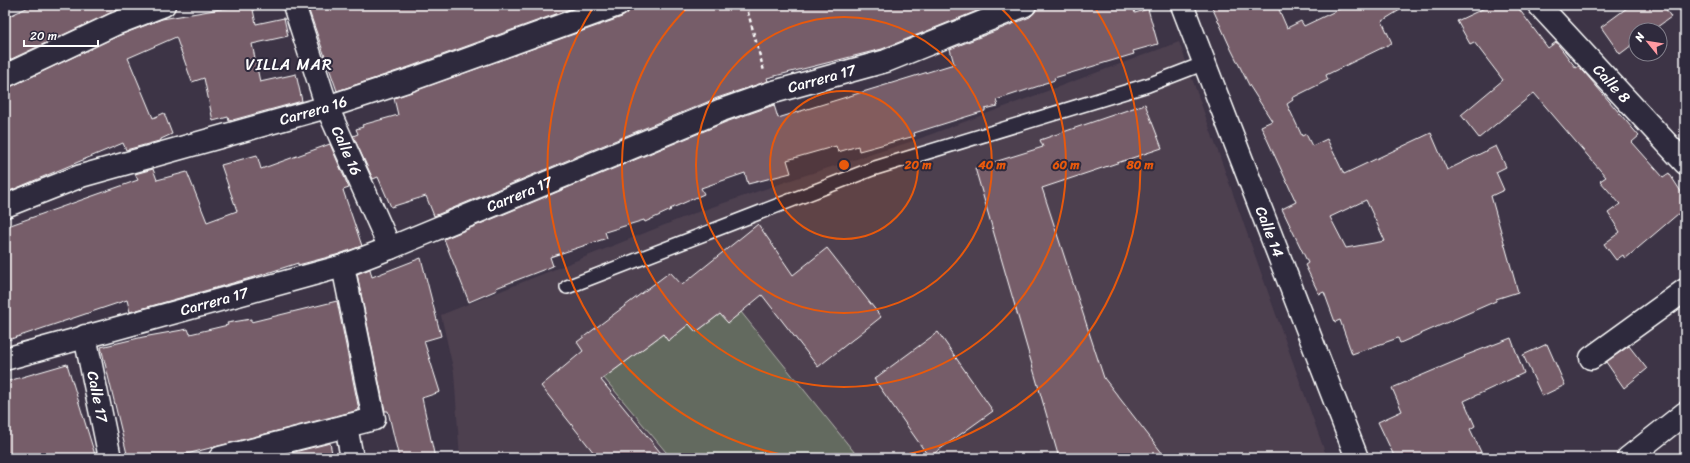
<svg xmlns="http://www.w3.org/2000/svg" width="1690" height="463" viewBox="0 0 1690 463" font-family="Sriracha,sans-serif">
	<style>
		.built { fill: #4e4050 }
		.green { fill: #646a5e; stroke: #b2b4ae }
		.building { fill: #765d69; stroke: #fff; fill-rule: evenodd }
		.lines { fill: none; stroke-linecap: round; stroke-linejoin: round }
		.lane-casing { stroke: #fff; stroke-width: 16 }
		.street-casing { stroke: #fff; stroke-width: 25 }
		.secondary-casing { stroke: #fff; stroke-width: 25 }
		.path { stroke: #fff; stroke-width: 2.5; stroke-dasharray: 4 3; stroke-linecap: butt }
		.lane { stroke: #2f2a3d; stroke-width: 13 }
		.street { stroke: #2f2a3d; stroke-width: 22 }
		.secondary { stroke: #2f2a3d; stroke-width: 22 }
		.ring { fill: none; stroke: #e8590c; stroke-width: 2 }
		.labels { text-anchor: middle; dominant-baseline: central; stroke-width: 4; stroke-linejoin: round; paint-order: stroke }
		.street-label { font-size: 15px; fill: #fff; stroke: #2f2a3d }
		.neighbourhood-label { font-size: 16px; letter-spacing: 1px; fill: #fff; stroke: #2f2a3d }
		.centre { fill: #e8590c; stroke: #2f2a3d; stroke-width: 2 }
		.ring-label { font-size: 12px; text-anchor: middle; font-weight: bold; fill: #e8590c; stroke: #2f2a3d; stroke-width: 4; stroke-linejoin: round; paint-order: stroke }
	</style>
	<rect width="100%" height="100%" fill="#3d3446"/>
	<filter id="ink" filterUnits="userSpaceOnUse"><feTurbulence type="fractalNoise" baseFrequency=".025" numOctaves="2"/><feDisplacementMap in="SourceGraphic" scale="8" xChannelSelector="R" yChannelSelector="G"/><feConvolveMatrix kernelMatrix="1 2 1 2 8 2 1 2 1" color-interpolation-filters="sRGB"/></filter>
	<g filter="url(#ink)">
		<polygon class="built" points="1179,42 1327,458 460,458 454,372 441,315 692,214 800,177 913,141"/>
		<polygon class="green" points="741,312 859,458 671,458 604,378 663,334 668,341 689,324 696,332 720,314 728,323"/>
		<g class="building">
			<polygon points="33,5 129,5 110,13 5,62 5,18"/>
			<polygon points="244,5 252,5 256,24 284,18 288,36 252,44 260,82 296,74 302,101 229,121 228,117 213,121 204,78 192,82 176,37 128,58 153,118 164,113 172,134 161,139 161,140 159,141 126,150 123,143 5,193 5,88 10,87 120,35 162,19"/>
			<polygon points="307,5 581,5 409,67 337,91"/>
			<polygon points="630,5 992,5 882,49 767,78 768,81 717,98 434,216 426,196 391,207 378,177 373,179 353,136 358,134 356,129 363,127 362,125 398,115 394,98 622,17 628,13"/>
			<polygon points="1037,5 1132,5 1135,13 1148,9 1158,44 1133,51 1134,54 1054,78 1055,80 1042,84 1042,85 996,100 998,106 985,109 985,111 914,133 915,136 859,151 858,146 838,152 836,146 787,160 791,173 748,184 745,173 701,188 704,194 670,209 671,210 645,222 644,220 605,232 607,238 550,257 553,266 496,288 497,290 469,302 444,239 726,122 774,105 778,118 954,64 950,49 1030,17 1035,12"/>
			<path d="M1211,5H1277L1287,28L1301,21L1304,26L1348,5H1408L1382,21L1392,43L1326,75L1328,80L1292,98L1293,100L1287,104L1302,136L1306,134L1312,146L1327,139L1344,174L1431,133L1447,170L1496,146L1506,167L1496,172L1504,190L1491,196L1518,292L1496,299V301L1400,343L1398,338L1352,354L1340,320L1335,322L1324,292L1319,294L1305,265L1308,263L1282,209L1296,202L1261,126L1272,121L1249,85L1231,49ZM1366,200L1385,241L1346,248L1330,217Z"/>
			<polygon points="1491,5 1516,5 1548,48 1556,42 1576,68 1579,66 1639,136 1632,142 1663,177 1669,173 1685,198 1685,208 1625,259 1623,255 1616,260 1604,244 1620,232 1608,213 1620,204 1600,181 1606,177 1534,93 1479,138 1461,115 1503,80 1474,42 1470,44 1457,21"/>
			<polygon points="1631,5 1663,5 1671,17 1653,30 1636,30 1636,42 1620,54 1601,27"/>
			<polygon points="1145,104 1162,148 1042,188 1104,378 1166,458 1059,458 975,168 1043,147 1040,140"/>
			<polygon points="330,144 349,188 343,190 362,246 336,255 298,265 298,263 261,275 130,312 127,300 5,341 5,227 138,180 135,174 153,169 157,180 187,172 207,222 237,211 221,165 257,155 261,169"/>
			<polygon points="758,224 793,275 827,248 881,317 818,367 762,295 728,323 720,314 696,332 689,324 668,341 663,334 601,380 665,458 598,458 541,386 583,351 577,342 670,272 682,285"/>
			<polygon points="421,258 441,336 424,341 440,392 422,398 435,458 399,458 388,411 385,411 357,274 370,269 372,277"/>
			<polygon points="337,301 359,410 171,458 128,458 101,347 143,337 188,329 190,334 228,325 227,323 251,319 251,322"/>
			<polygon points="938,332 993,411 929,457 874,379"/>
			<polygon points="1511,338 1524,373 1464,401 1475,426 1470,429 1481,452 1469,458 1395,458 1378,422 1402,411 1392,388 1465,357 1464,356"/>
			<polygon points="1547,344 1565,385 1542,396 1523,355"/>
			<polygon points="1629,346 1647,369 1624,388 1606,362"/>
			<polygon points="67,364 96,458 5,458 5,382"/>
			<polygon points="330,443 333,458 271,458"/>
		</g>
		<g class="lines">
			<g class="lane-casing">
				<polyline id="lane" points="567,287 872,169 1148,85 1205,63"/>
			</g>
			<g class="street-casing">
				<g id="street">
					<path id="s1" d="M294,5L327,107L390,248"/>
					<path id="s2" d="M1539,5L1685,163"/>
					<polyline points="5,76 115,24 164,5"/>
					<path id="s3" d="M5,206L81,176L327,107L413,79L618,5"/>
					<path id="s4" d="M85,336L110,458"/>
					<polyline points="1591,358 1685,290"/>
					<path id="s5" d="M5,359L343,266L390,248L722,110L770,93L886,61L1025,5"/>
					<polyline points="346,426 352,458"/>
					<polyline points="220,458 374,419 343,266"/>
					<polyline points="1628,458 1685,413"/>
				</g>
			</g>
			<g class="secondary-casing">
				<g id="secondary">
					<path id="s6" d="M1182,5L1357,458"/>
				</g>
			</g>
			<polyline class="path" points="746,5 764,71"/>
			<use href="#lane" class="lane"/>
			<use href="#street" class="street"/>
			<use href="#secondary" class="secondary"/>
		</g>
	</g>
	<circle cx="844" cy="165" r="74" fill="#e8590c" fill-opacity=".12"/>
	<g class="ring">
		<circle cx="844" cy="165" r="74"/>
		<circle cx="844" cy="165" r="148"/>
		<path d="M998 5A222 222 0 1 1 690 5"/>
		<path d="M800 458A296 296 0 0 1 594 6M1094 6A296 296 0 0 1 888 458"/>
	</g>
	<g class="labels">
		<g class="street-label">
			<text stroke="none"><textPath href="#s5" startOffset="865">Carrera 17</textPath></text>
			<text stroke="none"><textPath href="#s2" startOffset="107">Calle 8</textPath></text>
			<text stroke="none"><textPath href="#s3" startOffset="323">Carrera 16</textPath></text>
			<text stroke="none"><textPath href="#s1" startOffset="155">Calle 16</textPath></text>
			<text stroke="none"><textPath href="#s5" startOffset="541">Carrera 17</textPath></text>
			<text stroke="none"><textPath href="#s6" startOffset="243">Calle 14</textPath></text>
			<text stroke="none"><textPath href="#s5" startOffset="217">Carrera 17</textPath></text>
			<text stroke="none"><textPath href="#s4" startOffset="62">Calle 17</textPath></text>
		</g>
		<g class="neighbourhood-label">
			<text x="289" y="64">VILLA MAR</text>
		</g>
	</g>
	<circle cx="844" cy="165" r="6" class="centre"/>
	<g class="ring-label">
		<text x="918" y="169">20 m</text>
		<text x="992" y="169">40 m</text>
		<text x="1066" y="169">60 m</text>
		<text x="1140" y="169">80 m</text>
	</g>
	<rect width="1690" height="463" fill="none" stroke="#2f2a3d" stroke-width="20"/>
	<rect x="10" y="10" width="1670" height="443" fill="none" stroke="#fff" stroke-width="1.5" filter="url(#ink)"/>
	<g transform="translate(1648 42) rotate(300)"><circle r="19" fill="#2f2a3d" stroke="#827f8b"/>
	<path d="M0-3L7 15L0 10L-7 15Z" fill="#ff9aa2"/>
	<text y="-6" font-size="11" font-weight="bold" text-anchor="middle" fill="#ffffff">N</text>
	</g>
	<path d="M24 40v6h74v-6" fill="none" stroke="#ffffff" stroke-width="2"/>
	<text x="30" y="40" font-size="12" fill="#ffffff" stroke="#2f2a3d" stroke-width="3" paint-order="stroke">20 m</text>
</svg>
